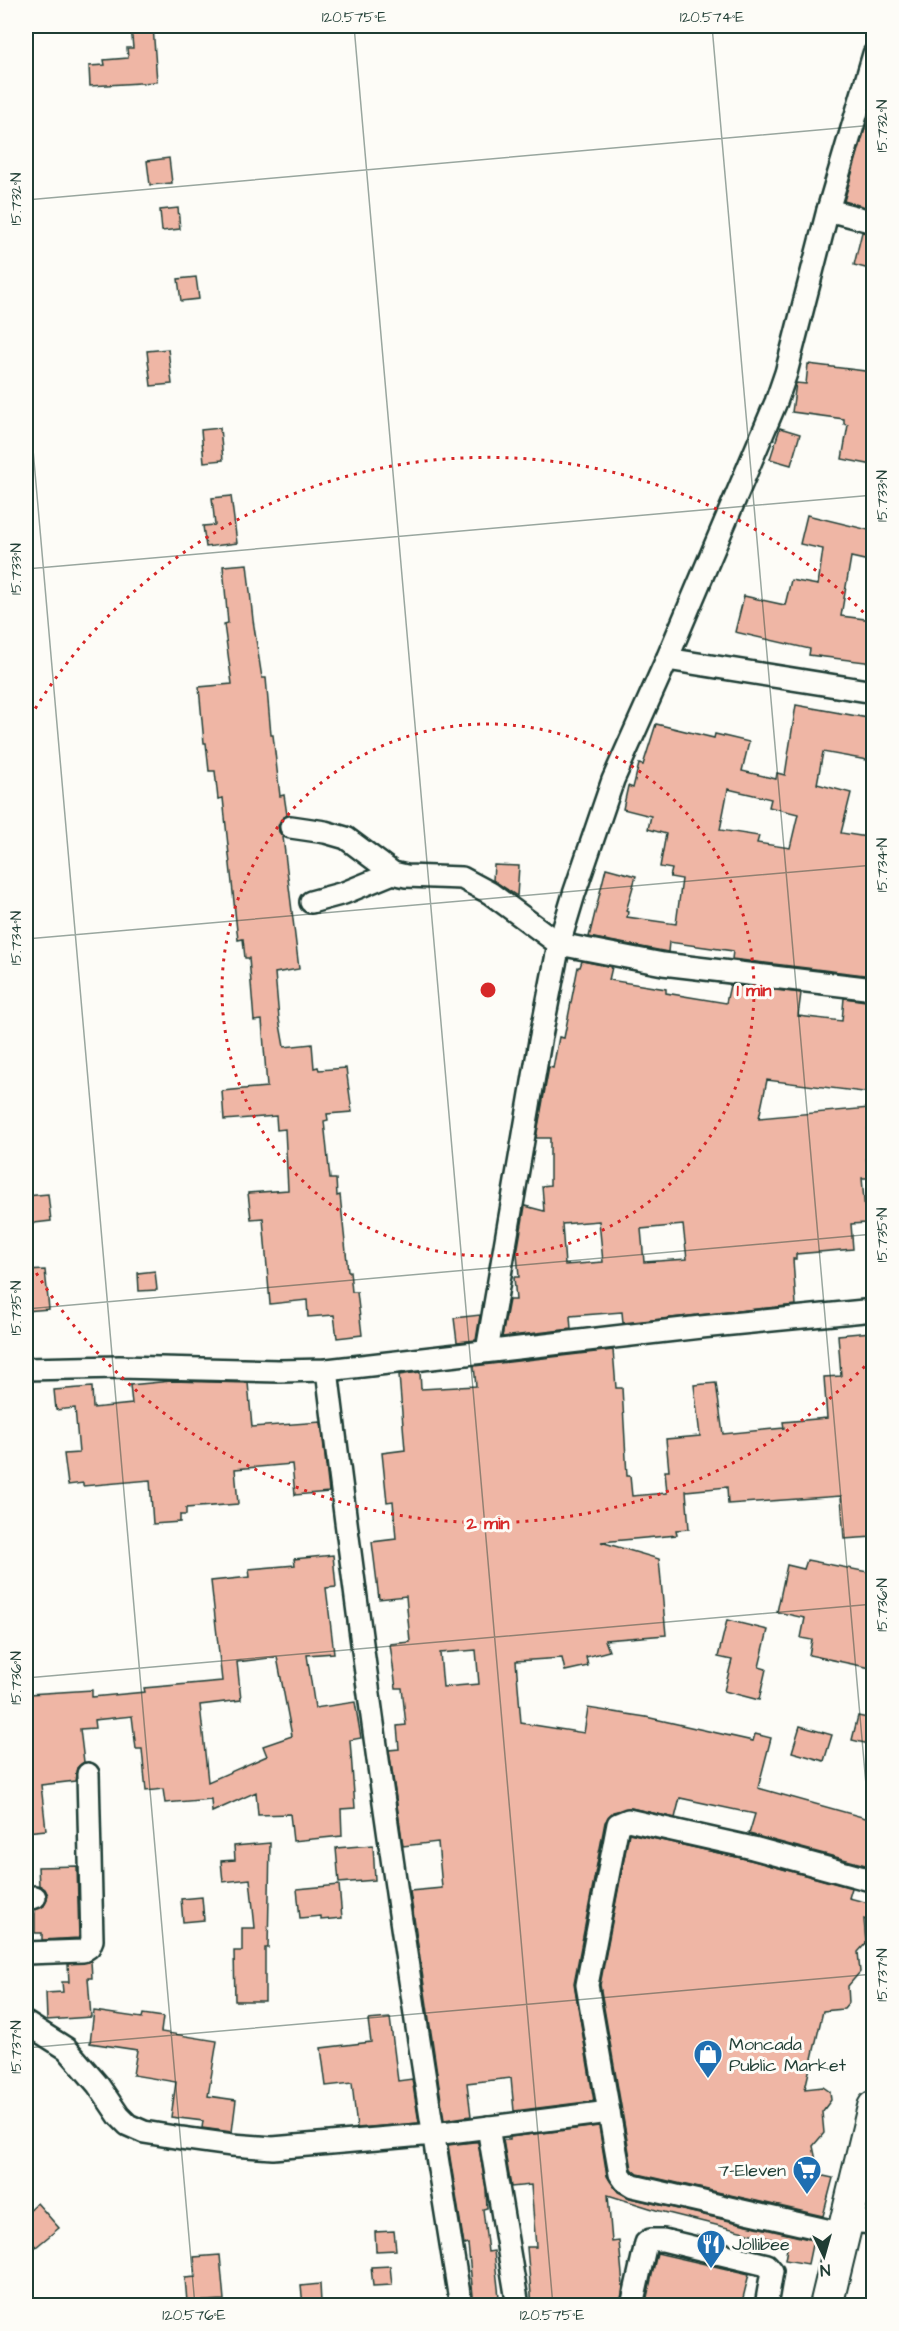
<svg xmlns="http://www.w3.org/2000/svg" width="899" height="2331" viewBox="0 0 899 2331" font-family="'Architects Daughter',sans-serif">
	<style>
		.building { fill: #efb6a5; stroke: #1f3d34; stroke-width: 1.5; fill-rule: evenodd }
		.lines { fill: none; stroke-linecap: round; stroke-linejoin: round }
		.minor-casing { stroke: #1f3d34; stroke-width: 26 }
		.highway-casing { stroke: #1f3d34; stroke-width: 36 }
		.minor { stroke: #fdfcf7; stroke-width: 21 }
		.highway { stroke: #fdfcf7; stroke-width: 32 }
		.ticks { fill: none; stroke: #1f3d34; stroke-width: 1.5; stroke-opacity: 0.45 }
		.ring { fill: none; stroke: #d62828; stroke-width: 3; stroke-dasharray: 3 6 }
		.labels { text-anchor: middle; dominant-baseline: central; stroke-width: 6; stroke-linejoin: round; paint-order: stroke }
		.poi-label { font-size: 18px; fill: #1f3d34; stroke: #fdfcf7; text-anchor: start }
		.centre { fill: #d62828; stroke: #fdfcf7; stroke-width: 3 }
		.ring-label { font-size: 18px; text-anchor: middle; font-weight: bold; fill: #d62828; stroke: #fdfcf7; stroke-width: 6; stroke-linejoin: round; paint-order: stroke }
		.neatline { fill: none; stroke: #1f3d34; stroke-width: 2 }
		.ticks-label { font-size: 15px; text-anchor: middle; fill: #1f3d34 }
	</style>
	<rect width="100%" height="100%" fill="#fdfcf7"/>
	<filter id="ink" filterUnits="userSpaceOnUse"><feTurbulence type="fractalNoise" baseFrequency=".0167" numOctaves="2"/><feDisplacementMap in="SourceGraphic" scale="12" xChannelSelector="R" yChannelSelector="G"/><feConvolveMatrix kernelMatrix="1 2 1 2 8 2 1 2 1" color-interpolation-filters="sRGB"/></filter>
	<g filter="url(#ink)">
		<g class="building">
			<polygon points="131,26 153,26 157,82 90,86 89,66 105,65 104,60 128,58 127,48 133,48"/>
			<polygon points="873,101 873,209 844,201"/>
			<polygon points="169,158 172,183 150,185 147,161"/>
			<polygon points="178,208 180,229 162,231 160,210"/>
			<polygon points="862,232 873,234 873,270 854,265"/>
			<polygon points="196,277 199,299 181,301 178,279"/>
			<polygon points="168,349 172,384 151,386 147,351"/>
			<polygon points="808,364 873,372 873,393 871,393 868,434 873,435 873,465 842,459 848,425 844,424 844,419 792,412 796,383 806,384"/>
			<polygon points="220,428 223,460 204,462 201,430"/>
			<polygon points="780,428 800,434 791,465 770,459"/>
			<polygon points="231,496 237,543 206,547 203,526 215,525 212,498"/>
			<polygon points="807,515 873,531 873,562 851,557 841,616 873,620 873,663 809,655 810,649 735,632 744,596 785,605 791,580 818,585 823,549 800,544"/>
			<polygon points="247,564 253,620 262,678 266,678 271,735 273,735 280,796 284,795 287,815 281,820 278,826 279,832 283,837 299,969 275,973 279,1019 284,1047 312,1044 314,1068 318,1067 319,1070 346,1068 352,1112 327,1114 328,1120 324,1121 330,1179 336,1179 337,1196 340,1195 348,1271 350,1271 352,1292 357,1292 362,1335 337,1338 334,1315 308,1317 307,1300 270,1304 263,1218 251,1219 248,1193 288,1190 285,1129 277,1130 276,1116 224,1120 222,1091 267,1087 262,1020 254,1021 249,958 245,958 243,939 238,940 223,798 218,799 215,771 209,771 206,743 204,743 199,687 232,684 224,624 228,623 223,566"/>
			<path d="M796,705L873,719V761L823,752L817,784L851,793L841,833L873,838V976L732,959L733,951L669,942L668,952L589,937L606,868L636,876L626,911L628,912L627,917L676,924L682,879L670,877L672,869L660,867L666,834L648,829L651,816L623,809L628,786L633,788L639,764L643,765L656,724L714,738L715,734L749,742L742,771L776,779L777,773L785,775ZM728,789L771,799L769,807L798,814L790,848L757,843L759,836L720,830Z"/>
			<polygon points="494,865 519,866 517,896 493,880"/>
			<path d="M582,961L612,967L609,980L666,989V993L726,1003L730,985L801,993L798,1016L842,1021L844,998L873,1002V1062L871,1093L767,1080L759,1118L869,1108L866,1153L868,1178H862L866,1223L851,1224L853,1249L796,1254V1259H793L796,1305L623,1323L622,1312L570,1316L571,1329L502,1337L509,1300H516L514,1277H519L517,1253L525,1206L544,1211L542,1186L550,1185V1138H536L549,1067L553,1068L559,1037L564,1038L578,967H580ZM599,1221L603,1262L565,1265L562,1224ZM683,1225L687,1259L644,1262L641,1229Z"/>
			<polygon points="48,1194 51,1221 26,1224 26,1196"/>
			<polygon points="45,1270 49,1309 26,1311 26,1290 27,1290 26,1271"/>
			<polygon points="155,1271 157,1290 139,1291 138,1273"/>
			<polygon points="480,1315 476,1340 457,1342 454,1318"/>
			<path d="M871,1332L873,1356V1537L844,1539L841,1496L728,1504L727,1487L686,1491L689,1529L676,1530L677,1535L601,1542L659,1559L666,1635L605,1640L609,1651L586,1657L588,1666L565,1671L562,1658L516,1661L521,1723L584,1733L588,1708L646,1717L753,1741L755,1734L771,1738L758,1788L873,1820V1867L749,1834L755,1814L680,1798L675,1818L631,1808L613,1812L605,1822L574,1983L594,2101L514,2111L511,2078L467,2083L471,2116L444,2120L410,1891L442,1888L438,1842L403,1846L389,1750L399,1749L397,1726L406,1725L402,1688H396L390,1644L410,1642L406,1596L379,1599L372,1542L396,1539L393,1501L387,1502L382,1453L405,1450L399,1375L420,1372L421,1389L476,1386L474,1366L613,1350L616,1388H622L627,1476H630L632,1496L667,1493L665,1471H669L666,1439L700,1436L694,1385L716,1383L723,1434L784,1428L783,1422L827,1418L824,1377L841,1376L838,1335ZM476,1650L479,1684L443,1687L440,1653Z"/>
			<polygon points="171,1381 248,1383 252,1427 321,1422 329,1492 295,1495 292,1464 235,1469 238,1504 186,1508 186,1515 180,1515 180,1522 153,1524 150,1480 83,1486 83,1483 68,1485 64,1454 79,1453 75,1408 56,1410 54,1390 92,1387 93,1408 132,1404 130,1385"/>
			<path d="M333,1555L336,1587L326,1588L334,1653L307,1655L315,1708L355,1702L361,1738L350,1740L355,1808L341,1809L342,1836L293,1841L290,1814L258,1815L256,1792L212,1812L211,1799L165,1803L163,1789L146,1791L142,1749H136L132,1716L94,1720L95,1728L80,1729L84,1762L77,1768L75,1781L41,1785L46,1830L26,1832V1722L32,1721L29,1694L92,1690V1697L145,1692L144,1688L222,1681L211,1581L250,1577L249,1569L295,1565L294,1559ZM277,1657L292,1736L263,1746L267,1756L208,1782L200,1705L241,1700L237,1662Z"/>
			<polygon points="807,1560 873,1573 873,1658 871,1668 809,1655 812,1640 801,1638 805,1618 777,1612 787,1565 804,1569"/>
			<polygon points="727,1620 768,1630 759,1667 766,1669 759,1700 724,1691 732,1660 718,1657"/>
			<polygon points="858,1716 873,1719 873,1745 852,1740"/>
			<polygon points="800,1726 832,1735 824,1761 792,1752"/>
			<polygon points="629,1833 750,1860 852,1888 849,1898 873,1904 873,1922 864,1919 866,1943 858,1952 860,1972 848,1986 849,2003 844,2009 823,2011 805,2089 823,2087 830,2092 831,2100 822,2112 824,2133 813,2146 819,2175 833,2178 823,2216 638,2174 632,2169 600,1985"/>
			<polygon points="270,1843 268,1948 265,1948 265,2001 235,2001 234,1951 242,1951 242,1928 255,1928 250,1879 223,1882 221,1861 235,1860 234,1846"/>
			<polygon points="373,1845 375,1880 339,1883 336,1848"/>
			<polygon points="77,1866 79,1938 42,1940 42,1933 35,1933 35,1910 44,1906 48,1895 45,1889 39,1885 38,1867"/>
			<polygon points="339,1885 342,1918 321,1920 321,1916 300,1918 297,1889"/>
			<polygon points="202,1897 204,1920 183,1922 181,1899"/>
			<polygon points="91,1961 92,1978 88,1978 91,2017 47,2020 46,1993 63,1992 62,1982 69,1982 68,1964"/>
			<polygon points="94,2011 142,2018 143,2014 163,2017 161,2032 217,2041 208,2096 236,2100 232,2132 202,2128 203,2121 171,2117 176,2082 133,2075 137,2050 90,2043"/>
			<polygon points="390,2018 398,2081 412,2079 419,2123 357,2128 352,2083 326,2086 321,2048 371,2042 368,2020"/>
			<polygon points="599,2126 607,2176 618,2192 630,2198 813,2240 808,2264 785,2260 788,2243 656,2210 608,2195 612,2242 619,2241 623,2286 620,2306 532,2306 527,2247 536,2247 531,2185 511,2187 503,2140 510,2140 510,2137"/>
			<polygon points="474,2142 478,2142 486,2190 487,2208 483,2209 488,2252 494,2251 500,2306 474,2306 468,2244 464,2245 448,2145"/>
			<polygon points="37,2203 59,2228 36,2247 26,2234 26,2213"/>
			<polygon points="394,2231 396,2250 376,2251 375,2232"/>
			<polygon points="657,2253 749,2274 741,2306 645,2306"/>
			<polygon points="220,2255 224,2300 187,2302 185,2278 196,2277 194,2257"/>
			<polygon points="390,2266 392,2285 373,2286 371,2267"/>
			<polygon points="320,2284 321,2303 303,2305 301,2286"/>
		</g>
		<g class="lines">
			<g class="minor-casing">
				<g id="minor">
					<polyline points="874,54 828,210 874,222"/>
					<polyline points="667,659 874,692"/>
					<polyline points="291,827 325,832 346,838 393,873 406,876 462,878 490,893 559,944 663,964 874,989"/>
					<polyline points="311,902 344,893 393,873"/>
					<polyline points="487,1351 540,1041 559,944 574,894 613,780 667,659 776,402 786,373 828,210"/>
					<polyline points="26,1369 119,1367 279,1371 327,1370 701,1327 874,1310"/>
					<path d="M327,1370C365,1683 410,1995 461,2306"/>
					<polyline points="26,1899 35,1897"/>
					<polyline points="26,1953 83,1951 89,1947 92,1940 88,1774"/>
					<polyline points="26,2023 67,2049 98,2085 119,2116 128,2125 144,2132 181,2138 232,2145 273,2148 434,2134 609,2112 620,2174 625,2181 633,2186 844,2234"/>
					<polyline points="609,2112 587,1985 618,1824 628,1820 753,1848 874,1881"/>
					<polyline points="488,2127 518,2306"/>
					<polyline points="847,2221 874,2223"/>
					<polyline points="632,2306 646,2243 650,2240 663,2240 767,2265 772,2271 766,2306"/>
				</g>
			</g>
			<g class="highway-casing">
				<polyline id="highway" points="826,2306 874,2107"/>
			</g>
			<use href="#minor" class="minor"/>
			<use href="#highway" class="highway"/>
		</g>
	</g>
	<path class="ticks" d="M354,26L553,2306M712,26L874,1876M26,200L874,125M26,369L195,2306M26,569L874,495M26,939L874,865M26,1309L874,1234M26,1678L874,1604M26,2048L874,1974"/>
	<g class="ring">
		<circle cx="488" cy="990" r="266"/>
		<path d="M871 1360A533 533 0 0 1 26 1256M26 724A533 533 0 0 1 871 620"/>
	</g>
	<defs>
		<g id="shop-pin" transform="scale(1.5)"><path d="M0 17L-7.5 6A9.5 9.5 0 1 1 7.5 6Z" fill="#1f6fb2" stroke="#fdfcf7"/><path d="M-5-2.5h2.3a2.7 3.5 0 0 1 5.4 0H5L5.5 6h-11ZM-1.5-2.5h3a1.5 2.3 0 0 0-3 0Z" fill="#fff"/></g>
		<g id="supermarket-pin" transform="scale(1.5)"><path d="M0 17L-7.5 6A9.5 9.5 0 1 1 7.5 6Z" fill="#1f6fb2" stroke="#fdfcf7"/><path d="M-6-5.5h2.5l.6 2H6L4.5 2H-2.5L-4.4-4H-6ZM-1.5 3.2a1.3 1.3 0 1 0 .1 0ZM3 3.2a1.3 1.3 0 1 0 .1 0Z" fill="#fff"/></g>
		<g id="restaurant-pin" transform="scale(1.5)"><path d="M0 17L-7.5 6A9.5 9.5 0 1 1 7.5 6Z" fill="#1f6fb2" stroke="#fdfcf7"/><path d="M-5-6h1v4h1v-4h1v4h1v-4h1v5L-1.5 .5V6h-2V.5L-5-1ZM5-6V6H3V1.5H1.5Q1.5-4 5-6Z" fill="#fff"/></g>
	</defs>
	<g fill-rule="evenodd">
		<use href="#shop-pin" x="708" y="2054"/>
		<use href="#supermarket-pin" x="807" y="2170"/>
		<use href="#restaurant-pin" x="711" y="2244"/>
	</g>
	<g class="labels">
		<g class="poi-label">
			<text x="729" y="2044">Moncada<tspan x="729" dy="21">Public Market</tspan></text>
			<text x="786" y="2170" text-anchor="end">7-Eleven</text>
			<text x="732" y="2244">Jollibee</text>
		</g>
	</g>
	<circle cx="488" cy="990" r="9" class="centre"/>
	<g class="ring-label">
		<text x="754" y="996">1 min</text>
		<text x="488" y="1529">2 min</text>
	</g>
	<rect width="899" height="2331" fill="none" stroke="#fdfcf7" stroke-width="66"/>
	<g transform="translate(824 2256) rotate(175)" stroke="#fdfcf7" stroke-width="4.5" paint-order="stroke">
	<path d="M0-4.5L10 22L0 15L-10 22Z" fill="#1f3d34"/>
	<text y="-9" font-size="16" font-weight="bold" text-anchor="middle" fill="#1f3d34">N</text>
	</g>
	<rect x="33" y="33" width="833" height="2265" class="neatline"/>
	<g class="ticks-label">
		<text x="354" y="22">120.575°E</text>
		<text x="712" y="22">120.574°E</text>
		<text transform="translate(882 126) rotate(-90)" y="5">15.732°N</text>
		<text transform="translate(16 199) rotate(-90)" y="5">15.732°N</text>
		<text transform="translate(882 496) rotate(-90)" y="5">15.733°N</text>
		<text transform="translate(16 569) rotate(-90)" y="5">15.733°N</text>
		<text transform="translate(882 865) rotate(-90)" y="5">15.734°N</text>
		<text transform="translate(16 938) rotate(-90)" y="5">15.734°N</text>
		<text transform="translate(882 1235) rotate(-90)" y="5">15.735°N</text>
		<text transform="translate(16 1308) rotate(-90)" y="5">15.735°N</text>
		<text transform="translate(882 1605) rotate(-90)" y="5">15.736°N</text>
		<text transform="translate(16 1678) rotate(-90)" y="5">15.736°N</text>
		<text transform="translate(882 1975) rotate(-90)" y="5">15.737°N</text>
		<text transform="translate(16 2047) rotate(-90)" y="5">15.737°N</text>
		<text x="194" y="2320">120.576°E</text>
		<text x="552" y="2320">120.575°E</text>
	</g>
</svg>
